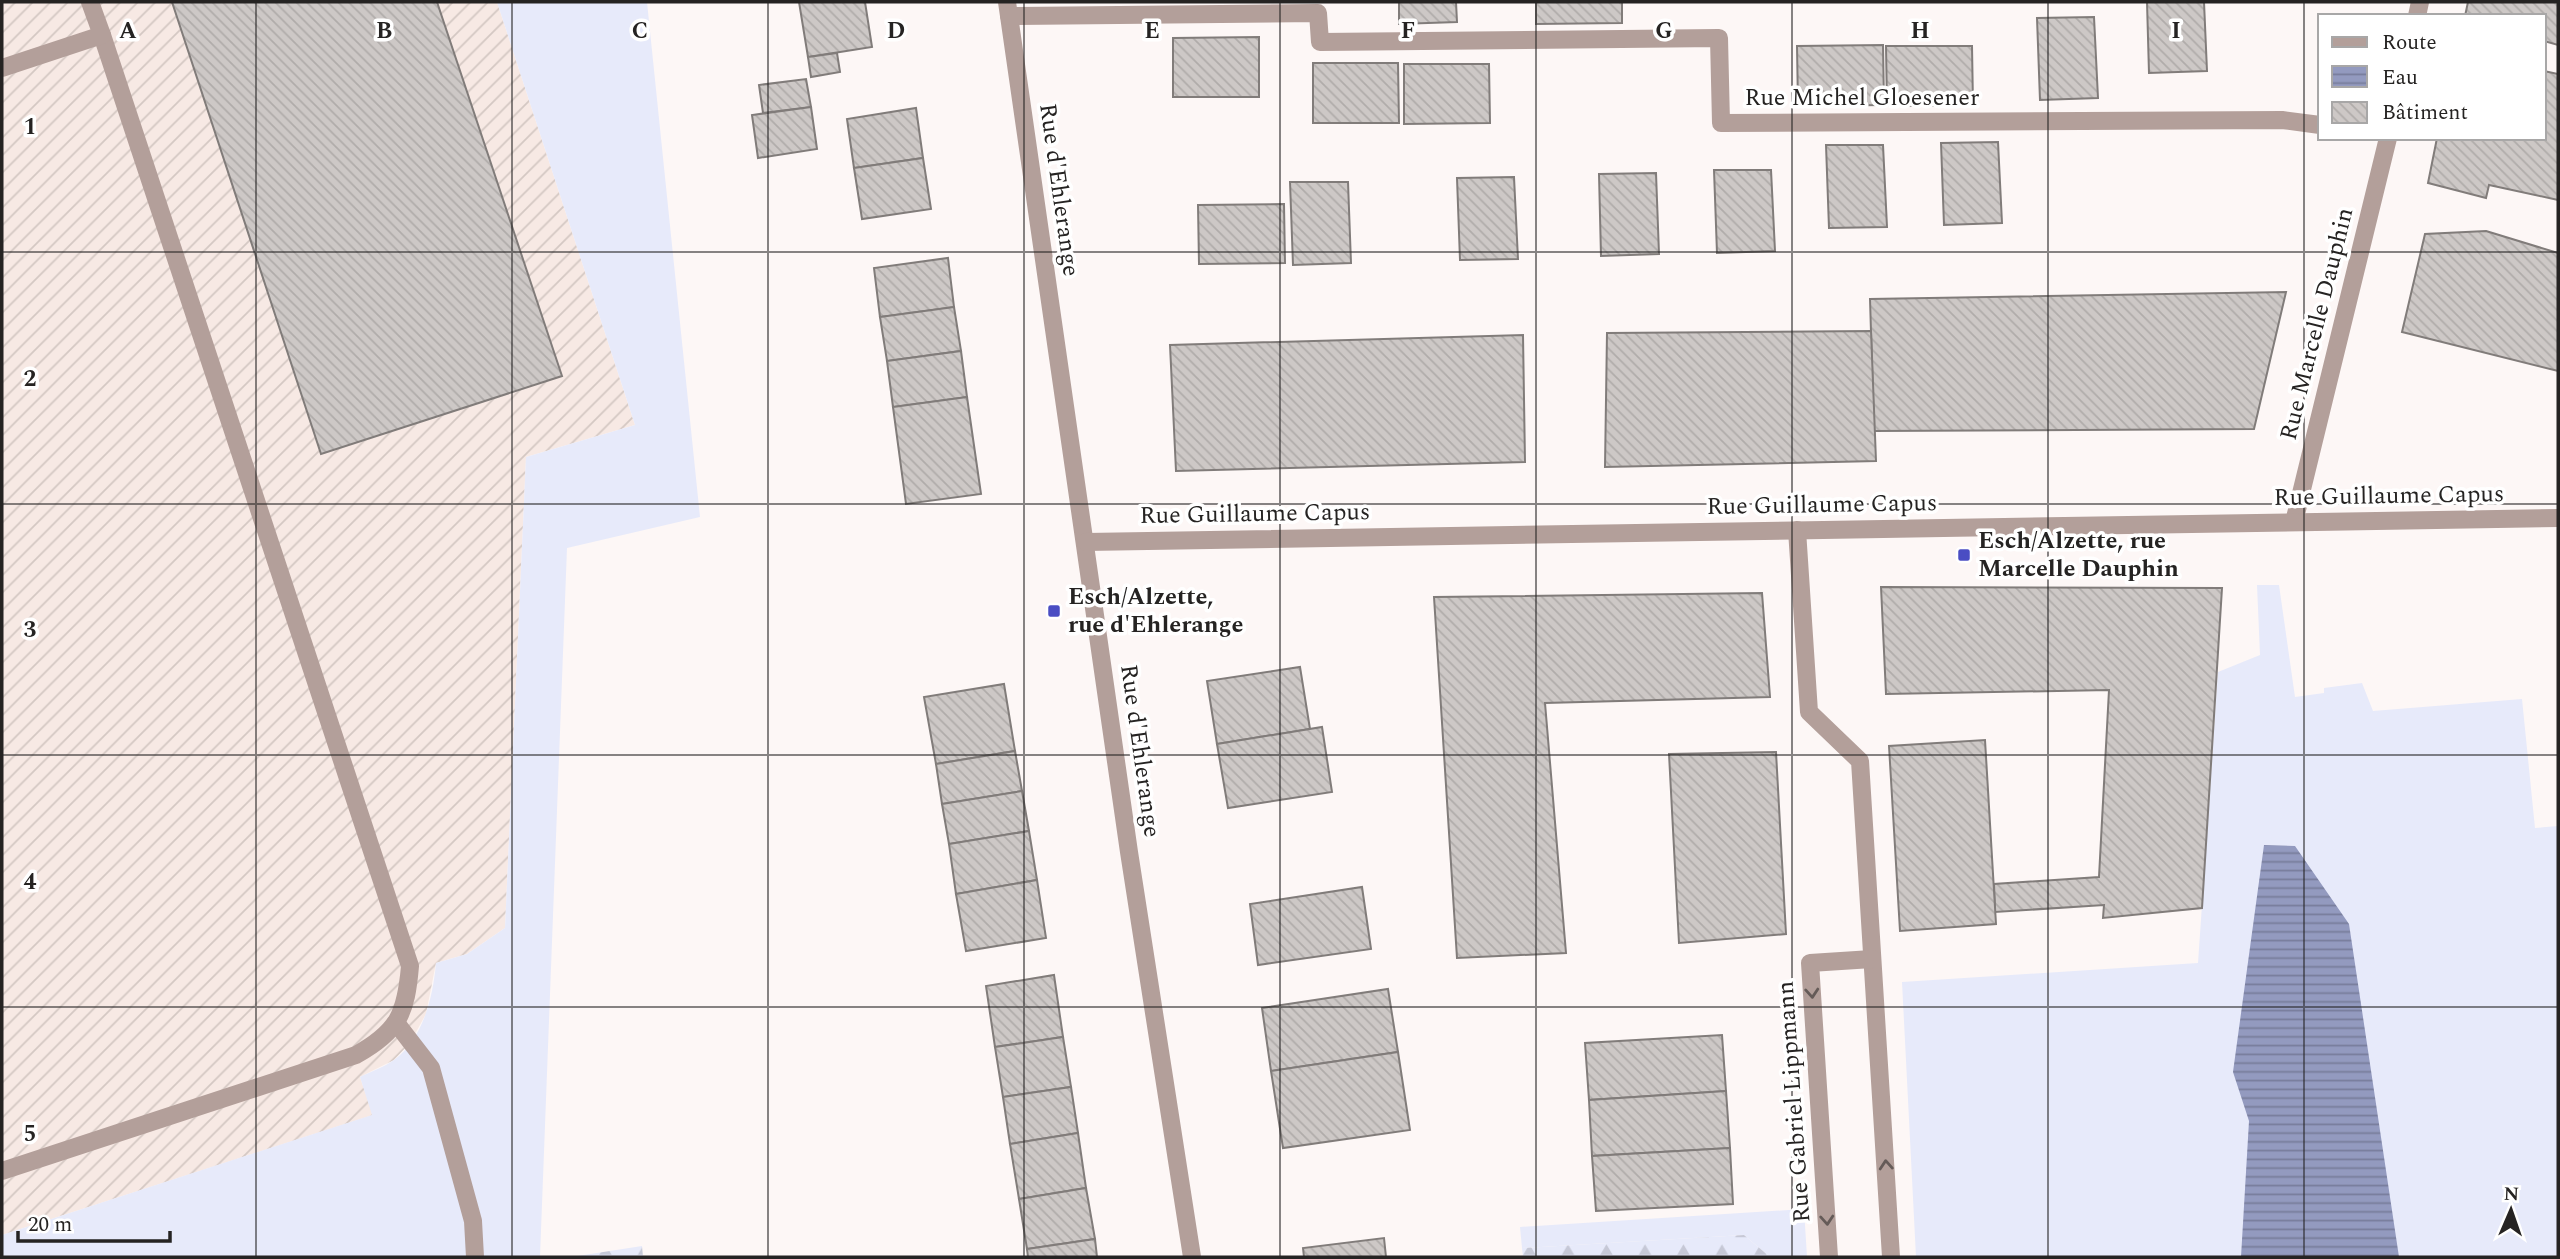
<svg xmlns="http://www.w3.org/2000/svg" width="2560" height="1259" viewBox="0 0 2560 1259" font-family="Spectral,serif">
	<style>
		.industrial { fill: url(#industrial-furrows) }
		.grass { fill: #e7eafa }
		.forest { fill: url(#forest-firs) }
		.water { fill: url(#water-rules) }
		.building { fill: url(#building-back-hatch); stroke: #817c7a; stroke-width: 2 }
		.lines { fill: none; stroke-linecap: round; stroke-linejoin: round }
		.lane { stroke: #b39f9a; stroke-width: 18 }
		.street { stroke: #b39f9a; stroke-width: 18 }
		.oneway { stroke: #655b58 }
		.grid { fill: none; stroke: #252322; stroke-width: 2; stroke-opacity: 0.55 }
		.poi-dot { fill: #4a4dc3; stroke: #fff; stroke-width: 2.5 }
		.labels { text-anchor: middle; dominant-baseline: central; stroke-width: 7; stroke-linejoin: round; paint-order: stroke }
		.street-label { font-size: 24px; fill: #252322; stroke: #fff }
		.poi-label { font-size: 24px; font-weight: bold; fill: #252322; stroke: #fff; text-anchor: start }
		.grid-label { font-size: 23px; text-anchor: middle; font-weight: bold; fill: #252322; stroke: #fff; stroke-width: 7; stroke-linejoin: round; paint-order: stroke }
	</style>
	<defs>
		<pattern id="industrial-furrows" width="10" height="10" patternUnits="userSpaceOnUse" patternTransform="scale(1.75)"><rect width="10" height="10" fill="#f7e9e4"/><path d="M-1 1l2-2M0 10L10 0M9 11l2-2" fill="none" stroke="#d4c8c3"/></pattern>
		<pattern id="forest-firs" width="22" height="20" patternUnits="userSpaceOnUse" patternTransform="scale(1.75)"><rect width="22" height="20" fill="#e7eafa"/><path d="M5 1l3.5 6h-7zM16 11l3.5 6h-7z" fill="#c6c8d6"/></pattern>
		<pattern id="water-rules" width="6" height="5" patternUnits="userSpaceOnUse" patternTransform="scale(1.75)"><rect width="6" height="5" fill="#939abf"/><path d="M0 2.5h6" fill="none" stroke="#787d9b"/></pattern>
		<pattern id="building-back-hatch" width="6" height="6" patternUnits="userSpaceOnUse" patternTransform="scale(1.75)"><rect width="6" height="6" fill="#cdc8c6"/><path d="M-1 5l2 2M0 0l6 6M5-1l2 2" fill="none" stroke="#b0acaa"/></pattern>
	</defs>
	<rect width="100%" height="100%" fill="#fdf7f6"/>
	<polygon class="industrial" points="2,2 497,2 635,425 526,457 505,928 467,954 436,963 426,1014 410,1043 394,1060 360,1077 373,1115 2,1235"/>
	<g class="grass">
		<path d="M497,2H647L700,517L567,548L540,1257H2V1235L372,1115L360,1077C370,1072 384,1067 394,1060C423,1039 433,997 436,963L467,954L505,928L526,457L635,425Z"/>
		<polygon points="2257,585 2279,585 2295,697 2324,693 2324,688 2362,683 2373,711 2522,699 2535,828 2558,826 2558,1257 1916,1257 1902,982 2198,963 2218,672 2260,655"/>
		<polygon points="1804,1209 1807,1257 1770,1257 1744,1235 1522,1248 1520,1227"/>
	</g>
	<g class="forest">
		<polygon points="1744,1235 1770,1257 1523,1257 1522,1248"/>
		<polygon points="642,1246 643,1257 571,1257"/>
	</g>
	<polygon class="water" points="2264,845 2295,846 2349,924 2399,1257 2241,1257 2249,1121 2233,1072"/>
	<g class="building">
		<polygon points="172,2 437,2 562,376 321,454"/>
		<polygon points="799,2 865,2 872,47 808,57"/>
		<polygon points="1399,2 1456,2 1457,22 1399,24"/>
		<polygon points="1536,2 1622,2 1622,23 1536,24"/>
		<polygon points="2147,2 2204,2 2207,71 2149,73"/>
		<polygon points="2468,2 2558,2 2558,45 2544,41 2544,16 2465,16"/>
		<polygon points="2094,17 2098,98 2040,100 2037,18"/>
		<polygon points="1259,37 1259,97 1173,97 1173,38"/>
		<polygon points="1883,45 1884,105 1798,106 1797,46"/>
		<polygon points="1886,46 1972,46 1973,105 1887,106"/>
		<polygon points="837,53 840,72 811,77 808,57"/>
		<polygon points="1313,63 1398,63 1399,123 1313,123"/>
		<polygon points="1404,64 1489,64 1490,123 1404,124"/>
		<polygon points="2544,71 2558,74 2558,200 2489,185 2486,198 2428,183 2437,138 2544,138"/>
		<polygon points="806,79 811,107 763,113 759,85"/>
		<polygon points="811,107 817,149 758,158 752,115"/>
		<polygon points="916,108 923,158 854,168 847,119"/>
		<polygon points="1998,142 2002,223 1944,225 1941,143"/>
		<polygon points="1826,145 1883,145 1887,227 1829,228"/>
		<polygon points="923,158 931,209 862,219 854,168"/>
		<polygon points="1714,170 1771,170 1775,251 1717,253"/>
		<polygon points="1656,173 1659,254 1601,256 1599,174"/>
		<polygon points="1514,177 1518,259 1460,260 1457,178"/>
		<polygon points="1290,182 1348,182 1351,263 1293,265"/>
		<polygon points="1284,204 1285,263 1199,264 1198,205"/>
		<polygon points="2486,231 2558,253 2558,371 2402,332 2425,234"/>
		<polygon points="948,258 954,307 880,317 874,268"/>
		<polygon points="2286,292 2254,429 1874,431 1870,299"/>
		<polygon points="954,307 961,351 887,361 880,317"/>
		<polygon points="1871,331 1876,461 1605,467 1607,333"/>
		<polygon points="1523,335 1525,462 1176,471 1170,345"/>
		<polygon points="961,351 967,397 893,407 887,361"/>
		<polygon points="967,397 981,494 906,504 893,407"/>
		<polygon points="1881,587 2222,588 2202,908 2103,918 2104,905 1995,912 1994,884 2099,877 2109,690 1886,694"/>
		<polygon points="1762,593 1770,697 1545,703 1566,953 1457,958 1434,597"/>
		<polygon points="1300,667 1310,729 1217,744 1207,681"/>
		<polygon points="1004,684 1015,751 936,764 924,697"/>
		<polygon points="1322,727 1332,792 1228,808 1217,744"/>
		<polygon points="1985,740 1996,924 1900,931 1889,746"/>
		<polygon points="1015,751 1022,791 942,804 936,764"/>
		<polygon points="1776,752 1786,934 1679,943 1669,754"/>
		<polygon points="1022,791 1029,831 949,844 942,804"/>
		<polygon points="1029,831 1037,880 956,894 949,844"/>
		<polygon points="1037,880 1046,938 966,951 956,894"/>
		<polygon points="1362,887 1371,949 1258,965 1250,904"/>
		<polygon points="1054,975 1063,1037 995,1047 986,986"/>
		<polygon points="1388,989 1398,1052 1271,1071 1262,1008"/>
		<polygon points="1722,1035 1726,1091 1589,1100 1585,1043"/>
		<polygon points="1063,1037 1071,1087 1003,1097 995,1047"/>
		<polygon points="1398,1052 1410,1130 1283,1148 1271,1071"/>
		<polygon points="1071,1087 1078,1133 1010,1144 1003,1097"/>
		<polygon points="1726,1091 1730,1148 1592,1156 1589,1100"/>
		<polygon points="1078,1133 1086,1188 1019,1199 1010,1144"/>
		<polygon points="1730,1148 1733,1204 1596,1211 1592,1156"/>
		<polygon points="1086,1188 1095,1239 1027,1249 1019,1199"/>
		<polygon points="1384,1238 1386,1257 1304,1257 1303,1248"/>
		<polygon points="1095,1239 1097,1257 1028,1257 1027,1249"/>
	</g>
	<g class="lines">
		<g class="lane">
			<polyline points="397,1024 431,1068 473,1221 475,1257"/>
			<path d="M2,1171L356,1055C399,1031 406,1013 410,966L102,35"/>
		</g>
		<g class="street">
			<polyline points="1007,2 1129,852 1192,1257"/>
			<polyline points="1009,16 1318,13 1320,42 1719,38 1721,123 2282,120 2320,125"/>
			<polyline points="2417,16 2420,2"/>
			<polyline points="2,68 102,35 90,2"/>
			<polyline points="2294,522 2388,138"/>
			<polyline points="1797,530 1809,712 1860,761 1891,1257"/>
			<polyline points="1086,542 2558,518"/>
			<polyline points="1829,1257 1810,963 1872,959"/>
		</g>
	</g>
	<defs><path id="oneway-chevron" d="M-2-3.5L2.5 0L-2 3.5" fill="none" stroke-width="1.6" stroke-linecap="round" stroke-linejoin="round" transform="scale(1.75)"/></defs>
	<g class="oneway">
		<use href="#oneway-chevron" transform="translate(1812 993) rotate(86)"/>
		<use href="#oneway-chevron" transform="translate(1886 1165) rotate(-94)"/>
		<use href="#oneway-chevron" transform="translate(1827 1220) rotate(86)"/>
	</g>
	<path class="grid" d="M256,2V1257M512,2V1257M768,2V1257M1024,2V1257M1280,2V1257M1536,2V1257M1792,2V1257M2048,2V1257M2304,2V1257M2,252H2558M2,504H2558M2,755H2558M2,1007H2558"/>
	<g class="poi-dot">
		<rect x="1957" y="548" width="14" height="14" rx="3.5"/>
		<rect x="1047" y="604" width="14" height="14" rx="3.5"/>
	</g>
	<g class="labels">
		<g class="street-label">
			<text x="1862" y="98">Rue Michel Gloesener</text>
			<text transform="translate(1059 190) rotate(82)">Rue d'Ehlerange</text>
			<text transform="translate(2317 324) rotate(-76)">Rue Marcelle Dauphin</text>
			<text transform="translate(2389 496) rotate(-1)">Rue Guillaume Capus</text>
			<text transform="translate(1822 505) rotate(-1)">Rue Guillaume Capus</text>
			<text transform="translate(1255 514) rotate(-1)">Rue Guillaume Capus</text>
			<text transform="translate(1140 751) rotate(82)">Rue d'Ehlerange</text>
			<text transform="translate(1794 1102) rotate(-94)">Rue Gabriel Lippmann</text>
		</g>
		<g class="poi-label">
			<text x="1978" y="541">Esch/Alzette, rue<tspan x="1978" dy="28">Marcelle Dauphin</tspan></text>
			<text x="1068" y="597">Esch/Alzette,<tspan x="1068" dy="28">rue d'Ehlerange</tspan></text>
		</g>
	</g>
	<g class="grid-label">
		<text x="128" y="38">A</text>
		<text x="384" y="38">B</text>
		<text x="640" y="38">C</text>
		<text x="896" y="38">D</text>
		<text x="1152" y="38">E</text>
		<text x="1408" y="38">F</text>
		<text x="1664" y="38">G</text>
		<text x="1920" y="38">H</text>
		<text x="2176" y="38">I</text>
		<text x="30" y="134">1</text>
		<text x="30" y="386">2</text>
		<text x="30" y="637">3</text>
		<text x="30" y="889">4</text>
		<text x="30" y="1141">5</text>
	</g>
	<rect width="2560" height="1259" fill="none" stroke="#252322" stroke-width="7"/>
	<rect x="2318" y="14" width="228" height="126" fill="#ffffff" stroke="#a8a7a7" stroke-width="2"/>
	<rect x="2332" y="37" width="35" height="10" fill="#b39f9a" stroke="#a8a7a7" stroke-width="2"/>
	<text x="2382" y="49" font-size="21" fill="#252322">Route</text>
	<rect x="2332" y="66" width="35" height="21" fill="url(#water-rules)" stroke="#a8a7a7" stroke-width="2"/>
	<text x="2382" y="84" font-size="21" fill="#252322">Eau</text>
	<rect x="2332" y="102" width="35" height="21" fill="url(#building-back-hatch)" stroke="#a8a7a7" stroke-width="2"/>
	<text x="2382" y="119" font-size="21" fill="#252322">Bâtiment</text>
	<g transform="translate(2511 1210) rotate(2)" stroke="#ffffff" stroke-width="5" paint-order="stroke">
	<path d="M0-5L12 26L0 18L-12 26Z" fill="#252322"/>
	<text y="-10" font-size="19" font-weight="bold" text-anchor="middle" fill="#252322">N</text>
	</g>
	<path d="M18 1231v10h152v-10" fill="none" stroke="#252322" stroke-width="3.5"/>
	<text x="28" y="1231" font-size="21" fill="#252322" stroke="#ffffff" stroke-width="5" paint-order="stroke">20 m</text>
</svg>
